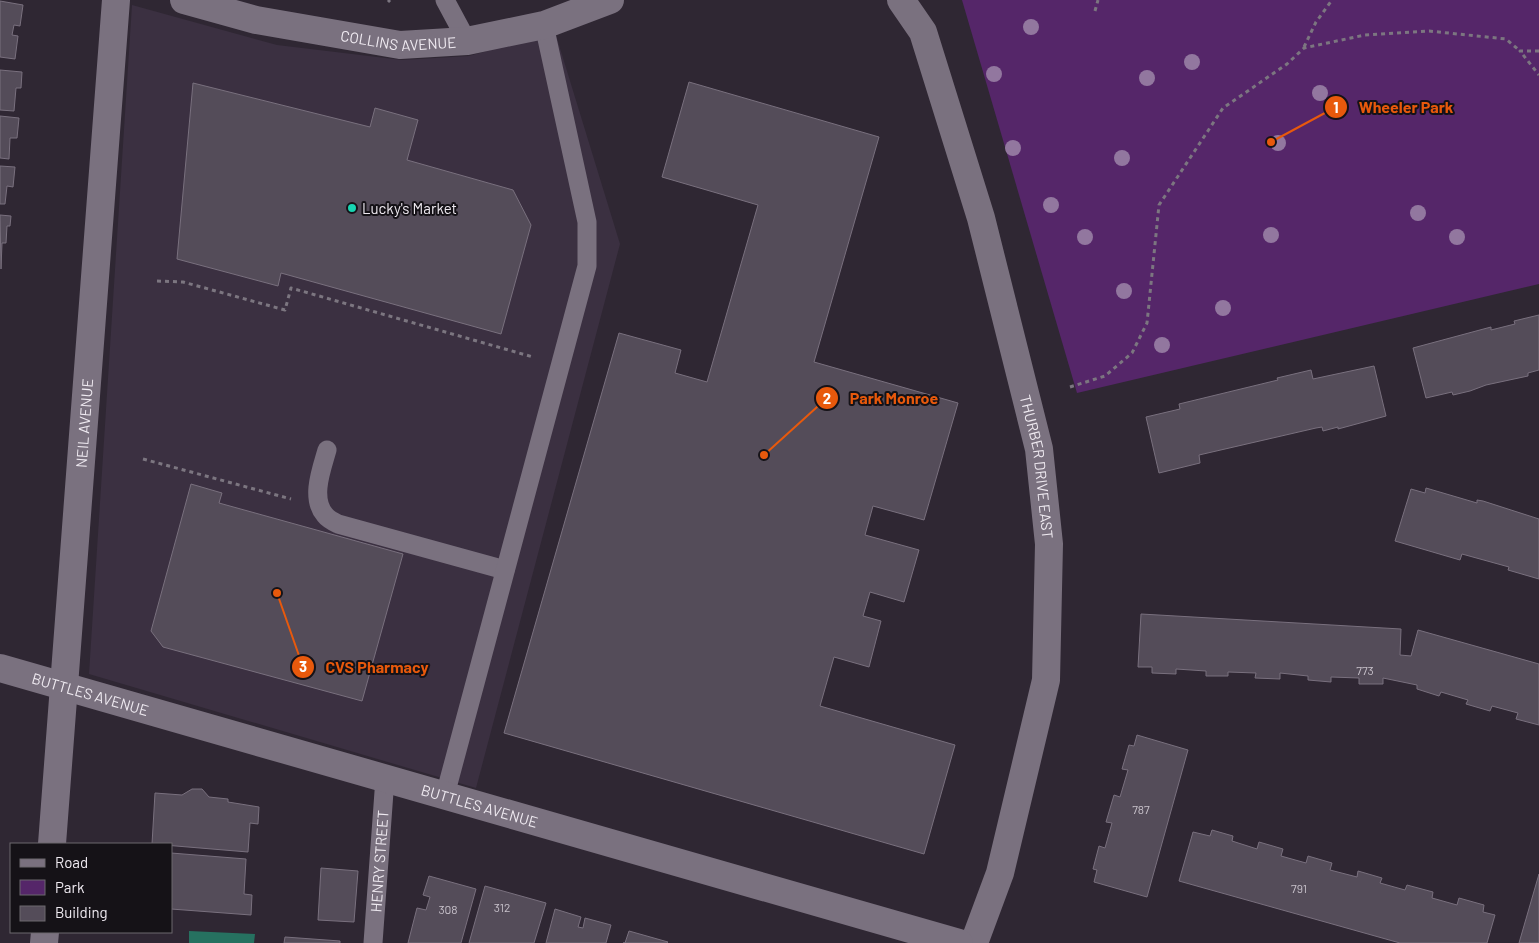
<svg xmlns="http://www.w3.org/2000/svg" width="1539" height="943" viewBox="0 0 1539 943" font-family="Barlow,sans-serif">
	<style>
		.built { fill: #3b3041 }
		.green { fill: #552669 }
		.water { fill: #267160 }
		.building { fill: #544c59; stroke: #79707e }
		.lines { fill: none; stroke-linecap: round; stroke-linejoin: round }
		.path { stroke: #7c7680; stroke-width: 3; stroke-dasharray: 4 4; stroke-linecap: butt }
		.service { stroke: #7a717f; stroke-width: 19 }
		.minor { stroke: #7a717f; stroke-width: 28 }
		.tertiary { stroke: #7a717f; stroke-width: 28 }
		.tree { fill: #92779f }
		.poi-dot { fill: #18d5b2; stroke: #151217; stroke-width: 2 }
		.labels { text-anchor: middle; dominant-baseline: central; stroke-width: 4; stroke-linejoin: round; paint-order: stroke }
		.number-label { font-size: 12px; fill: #c8c2cb }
		.street-label { font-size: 15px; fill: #efeaf1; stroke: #151217 }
		.poi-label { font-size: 15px; fill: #efeaf1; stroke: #151217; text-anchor: start }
		.leader { fill: none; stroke: #e8590c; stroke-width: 2 }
		.callout-dot { fill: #e8590c; stroke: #151217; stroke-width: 2 }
		.mark-label { font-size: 15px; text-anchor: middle; font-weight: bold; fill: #fff }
		.callout-label { font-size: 16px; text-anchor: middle; font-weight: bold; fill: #e8590c; stroke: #151217; stroke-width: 4; stroke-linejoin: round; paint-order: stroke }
	</style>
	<rect width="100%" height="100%" fill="#2f2733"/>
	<polygon class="built" points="132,5 277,45 402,60 469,56 555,32 620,244 476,788 89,674"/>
	<polygon class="green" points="962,0 1539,0 1539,284 1077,393"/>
	<polygon class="water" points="189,931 255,934 254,943 189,943"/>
	<g class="building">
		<polygon points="0,1 23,5 20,26 14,25 12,35 18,36 15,59 0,57"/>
		<polygon points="0,70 22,72 21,88 16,88 14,111 0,110"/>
		<polygon points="689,82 879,137 814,362 958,403 924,520 873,506 865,535 919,550 904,602 870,592 863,616 881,621 869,667 834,657 820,706 955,745 924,854 504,733 619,333 681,350 675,373 707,382 758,205 662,177"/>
		<polygon points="193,83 370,127 375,108 418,120 407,160 513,190 531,225 501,334 281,273 278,286 177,259"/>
		<polygon points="0,116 19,118 17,138 10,138 9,159 0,158"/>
		<polygon points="0,166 15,167 13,187 7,186 5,204 0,204"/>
		<polygon points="0,215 11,216 10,226 7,226 6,243 2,243 1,269"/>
		<polygon points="1539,315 1539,370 1528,373 1528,376 1486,385 1470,391 1453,395 1452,392 1426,398 1413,348 1491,327 1491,330 1515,324 1514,321"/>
		<polygon points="1374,366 1386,416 1338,429 1338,427 1323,431 1322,427 1316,428 1199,455 1200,463 1159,473 1146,417 1180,409 1179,404 1278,380 1277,378 1311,370 1313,379"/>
		<polygon points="191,484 222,493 219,503 403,554 362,701 163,647 151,631"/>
		<polygon points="1426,488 1477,503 1477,500 1483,501 1539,519 1539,579 1508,570 1509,567 1462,554 1460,560 1395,541 1411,489 1425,493"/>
		<polygon points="1141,614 1401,629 1400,655 1411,656 1418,630 1539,664 1539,725 1516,719 1518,713 1492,706 1490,711 1466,704 1468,700 1441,692 1439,696 1417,689 1417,685 1383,678 1383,684 1359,684 1359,678 1331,677 1331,682 1308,680 1308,676 1280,673 1280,679 1255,678 1256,673 1228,672 1228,676 1206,676 1206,671 1176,669 1176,674 1152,673 1152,667 1138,667"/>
		<polygon points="1137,735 1188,750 1147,897 1094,882 1097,870 1093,869 1099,846 1105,848 1112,823 1106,822 1114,795 1120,797 1128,770 1122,769 1129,745 1134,746"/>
		<polygon points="192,789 202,789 209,797 228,799 228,802 259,807 258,824 250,823 248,852 152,844 155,793 182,795"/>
		<polygon points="1212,830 1233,836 1232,841 1257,849 1259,842 1283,849 1281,856 1306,863 1308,856 1332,863 1330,870 1357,877 1358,871 1382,878 1380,883 1405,890 1407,885 1433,892 1432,898 1457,905 1459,898 1484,905 1483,912 1495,915 1487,943 1400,943 1179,881 1193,832 1210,836"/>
		<polygon points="171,853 246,859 244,894 252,895 251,915 171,909"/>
		<polygon points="321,868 358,871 354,922 318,920"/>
		<polygon points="1539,874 1539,943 1519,943"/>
		<polygon points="429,876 476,889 461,943 408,943 417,908 426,910 430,897 423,895"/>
		<polygon points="485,886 546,903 534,943 469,943"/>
		<polygon points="555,909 581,917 578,927 583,928 585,918 611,925 606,943 546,943"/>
		<polygon points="629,931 668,942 667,943 623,943 625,943"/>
		<polygon points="285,937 340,941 340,943 284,943"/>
	</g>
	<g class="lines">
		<g class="path">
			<polyline points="388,2 390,0"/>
			<polyline points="1095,11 1098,0"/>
			<polyline points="1304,47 1316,22 1332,0"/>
			<polyline points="1539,51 1520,51 1539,75"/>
			<polyline points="157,281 183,282 285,310 291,288 533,357"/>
			<polyline points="1070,387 1105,376 1132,353 1147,323 1159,205 1223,108 1287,64 1304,48 1365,35 1429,31 1506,39 1520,51"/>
			<polyline points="143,459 291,499"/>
		</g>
		<g class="service">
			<polyline points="445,0 467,41"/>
			<path d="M327,450C322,468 310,498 325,515C328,519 334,522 338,524L505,570"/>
			<polyline points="445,795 587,266 587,222 544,25"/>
			<path id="s1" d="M373,943L385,778"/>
		</g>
		<g class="minor">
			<path id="s2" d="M184,0L256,20L400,45L467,41L544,25L610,0"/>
			<path id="s3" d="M901,0L923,32L981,218L1039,449L1049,544L1046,680L1000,873L974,943"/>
			<path id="s4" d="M0,668L959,943"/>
		</g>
		<g class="tertiary">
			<path id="s5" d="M52,844L116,0"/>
			<polyline points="44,943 45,932"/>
		</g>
	</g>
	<g class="tree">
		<circle cx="1031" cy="27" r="8"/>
		<circle cx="1192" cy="62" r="8"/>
		<circle cx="994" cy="74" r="8"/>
		<circle cx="1147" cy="78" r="8"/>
		<circle cx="1320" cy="93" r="8"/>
		<circle cx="1278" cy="143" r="8"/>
		<circle cx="1013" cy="148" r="8"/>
		<circle cx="1122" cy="158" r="8"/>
		<circle cx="1051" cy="205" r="8"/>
		<circle cx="1418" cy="213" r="8"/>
		<circle cx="1271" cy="235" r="8"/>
		<circle cx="1085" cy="237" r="8"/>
		<circle cx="1457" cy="237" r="8"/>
		<circle cx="1124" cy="291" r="8"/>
		<circle cx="1223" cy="308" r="8"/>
		<circle cx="1162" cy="345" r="8"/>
	</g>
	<circle class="poi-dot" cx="352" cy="208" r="5"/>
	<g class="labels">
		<g class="number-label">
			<text x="1365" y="670">773</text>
			<text x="1141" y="809">787</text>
			<text x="1299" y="888">791</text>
			<text x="502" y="907">312</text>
			<text x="448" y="909">308</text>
		</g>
		<g class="street-label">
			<text stroke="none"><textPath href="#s2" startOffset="219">COLLINS AVENUE</textPath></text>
			<text stroke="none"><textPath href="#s5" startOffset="422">NEIL AVENUE</textPath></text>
			<text stroke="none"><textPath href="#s3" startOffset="489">THURBER DRIVE EAST</textPath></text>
			<text stroke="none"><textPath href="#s4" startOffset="94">BUTTLES AVENUE</textPath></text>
			<text stroke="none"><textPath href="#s4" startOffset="499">BUTTLES AVENUE</textPath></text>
			<text stroke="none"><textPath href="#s1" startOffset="82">HENRY STREET</textPath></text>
		</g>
		<g class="poi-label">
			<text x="362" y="208">Lucky's Market</text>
		</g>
	</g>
	<path class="leader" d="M1271 142L1336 107M764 455L827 398M277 593L303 667"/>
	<g class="callout-dot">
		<circle cx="1271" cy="142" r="5"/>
		<circle cx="764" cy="455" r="5"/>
		<circle cx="277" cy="593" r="5"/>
		<circle cx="1336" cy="107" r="12"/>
		<circle cx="827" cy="398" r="12"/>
		<circle cx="303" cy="667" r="12"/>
	</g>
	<g class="mark-label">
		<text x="1336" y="113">1</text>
		<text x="827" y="404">2</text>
		<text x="303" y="672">3</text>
	</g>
	<g class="callout-label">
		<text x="1406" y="113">Wheeler Park</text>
		<text x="894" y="404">Park Monroe</text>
		<text x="377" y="673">CVS Pharmacy</text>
	</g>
	<rect x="10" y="843" width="162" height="90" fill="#151217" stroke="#6c686e"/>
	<rect x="20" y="859" width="25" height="8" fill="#7a717f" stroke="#6c686e"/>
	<text x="55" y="868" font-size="15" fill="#efeaf1">Road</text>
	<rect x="20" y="880" width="25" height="15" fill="#552669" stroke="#6c686e"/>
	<text x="55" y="893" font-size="15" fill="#efeaf1">Park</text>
	<rect x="20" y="906" width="25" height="15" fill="#544c59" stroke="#6c686e"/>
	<text x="55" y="918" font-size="15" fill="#efeaf1">Building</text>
</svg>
